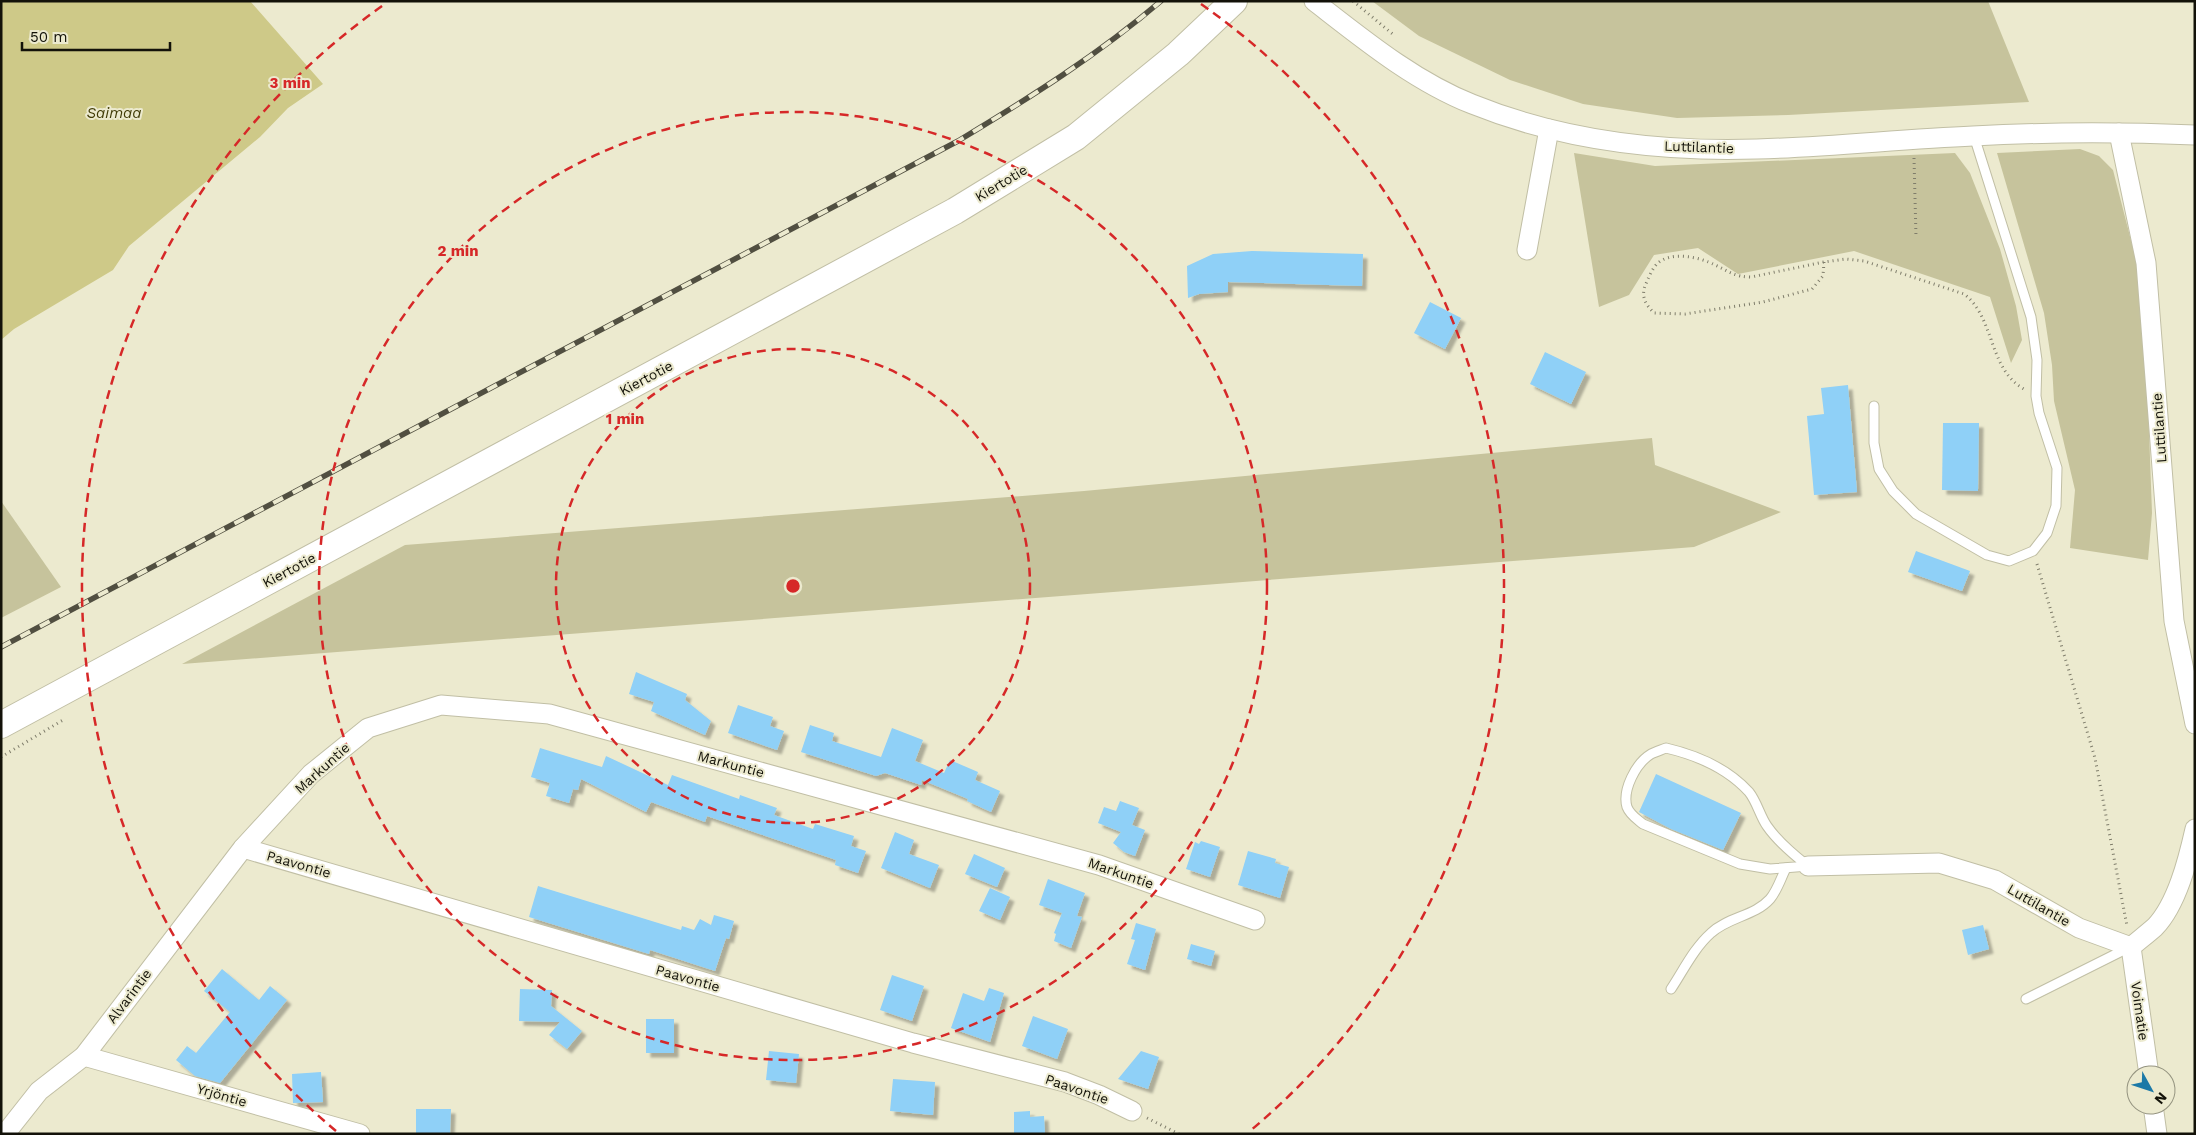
<svg xmlns="http://www.w3.org/2000/svg" width="2196" height="1135" viewBox="0 0 2196 1135" font-family="'Work Sans',sans-serif">
	<style>
		.green { fill: #c6c39c }
		.water { fill: #cec988 }
		.building { fill: #8fd0f7; filter: url(#shadow) }
		.lines { fill: none; stroke-linecap: round; stroke-linejoin: round }
		.lane-casing { stroke: #c1bfa5; stroke-width: 11 }
		.street-casing { stroke: #c1bfa5; stroke-width: 21 }
		.secondary-casing { stroke: #c1bfa5; stroke-width: 28 }
		.path { stroke: #7f7d6b; stroke-width: 3; stroke-dasharray: 1 4; stroke-linecap: butt }
		.lane { stroke: #fff; stroke-width: 9 }
		.street { stroke: #fff; stroke-width: 19 }
		.secondary { stroke: #fff; stroke-width: 26 }
		.rail-casing { stroke: #514f41; stroke-width: 5.5 }
		.rail { stroke: #eceacf; stroke-width: 4; stroke-dasharray: 11; stroke-linecap: butt }
		.ring { fill: none; stroke: #d62828; stroke-width: 2.5; stroke-dasharray: 9 6 }
		.labels { text-anchor: middle; dominant-baseline: central; stroke-width: 4; stroke-linejoin: round; paint-order: stroke }
		.street-label { font-size: 14px; fill: #131209; stroke: #eceacf }
		.water-label { font-size: 15px; font-style: italic; fill: #403b06; stroke: #eceacf }
		.centre { fill: #d62828; stroke: #eceacf; stroke-width: 2.5 }
		.ring-label { font-size: 15px; text-anchor: middle; font-weight: bold; fill: #d62828; stroke: #eceacf; stroke-width: 4; stroke-linejoin: round; paint-order: stroke }
	</style>
	<defs>
		<filter id="shadow"><feDropShadow dx="4.5" dy="4.5" stdDeviation="1" flood-color="#0004"/></filter>
	</defs>
	<rect width="100%" height="100%" fill="#eceacf"/>
	<g class="green">
		<polygon points="1372,1 1988,1 2029,102 1788,115 1677,118 1583,104 1510,80 1419,36"/>
		<polygon points="2080,149 2099,156 2113,170 2136,260 2148,403 2152,513 2148,560 2070,548 2075,490 2054,401 2052,365 2044,313 1997,153"/>
		<polygon points="1574,153 1655,166 1955,153 1970,173 2000,249 2016,306 2022,340 2011,363 1990,297 1854,251 1738,274 1698,248 1654,255 1629,295 1599,307"/>
		<polygon points="1652,438 1655,465 1781,512 1694,547 182,664 405,545 1084,491"/>
		<polygon points="1,501 61,587 1,618"/>
	</g>
	<polygon class="water" points="1,1 250,1 323,84 288,108 260,137 129,246 113,270 14,329 1,340"/>
	<g class="building">
		<polygon points="1252,251 1363,254 1362,286 1228,282 1228,292 1199,294 1188,298 1187,266 1213,254"/>
		<polygon points="1430,302 1461,318 1445,349 1414,333"/>
		<polygon points="1545,352 1586,372 1571,404 1530,384"/>
		<polygon points="1848,385 1857,492 1814,495 1807,416 1824,414 1821,388"/>
		<polygon points="1943,423 1979,423 1978,491 1942,490"/>
		<polygon points="1916,551 1970,571 1962,591 1908,572"/>
		<polygon points="636,672 687,694 685,700 711,721 705,735 651,711 654,702 629,694"/>
		<polygon points="738,705 773,717 770,726 784,731 777,750 728,733"/>
		<polygon points="810,725 834,733 832,741 881,757 892,728 923,740 915,761 944,773 950,760 978,772 975,780 1000,791 991,812 967,801 968,799 922,780 921,785 885,773 876,776 801,752"/>
		<polygon points="540,748 602,767 606,756 668,785 672,775 739,799 740,795 777,808 774,815 813,829 815,824 854,836 851,846 866,851 858,873 835,865 836,860 707,816 705,822 651,802 646,812 581,779 578,790 573,789 569,803 546,796 550,783 531,777"/>
		<polygon points="1656,774 1741,813 1723,850 1671,829 1639,812"/>
		<polygon points="1120,801 1139,808 1132,825 1145,830 1135,856 1124,852 1113,843 1121,832 1098,823 1104,807 1116,811"/>
		<polygon points="895,832 914,840 909,854 939,865 930,888 881,868"/>
		<polygon points="1201,841 1220,847 1210,877 1186,869 1195,842 1199,844"/>
		<polygon points="1248,851 1276,859 1275,863 1289,867 1280,898 1238,885"/>
		<polygon points="974,854 1005,868 997,887 965,874"/>
		<polygon points="1048,879 1085,893 1077,916 1082,917 1071,948 1054,941 1056,934 1054,933 1062,913 1039,905"/>
		<polygon points="538,886 681,930 682,926 694,930 700,919 711,925 714,915 734,921 729,939 726,938 715,971 650,950 649,954 529,917"/>
		<polygon points="990,888 1010,897 1000,920 979,911"/>
		<polygon points="1136,923 1156,929 1145,970 1127,964 1135,940 1131,939"/>
		<polygon points="1983,925 1989,949 1968,955 1962,930"/>
		<polygon points="1191,944 1215,951 1211,966 1187,959"/>
		<polygon points="222,969 259,1000 270,986 287,1000 220,1083 195,1076 176,1060 187,1046 196,1053 230,1012 204,991"/>
		<polygon points="892,975 924,986 912,1021 880,1010"/>
		<polygon points="989,988 1004,993 990,1042 951,1028 963,993 984,1001"/>
		<polygon points="520,989 552,990 551,1006 582,1031 567,1049 549,1035 560,1022 519,1021"/>
		<polygon points="1033,1016 1068,1029 1057,1059 1022,1046"/>
		<rect x="646" y="1019" width="28" height="34"/>
		<polygon points="769,1051 799,1054 796,1083 766,1080"/>
		<polygon points="1141,1051 1159,1057 1148,1089 1118,1079"/>
		<polygon points="321,1072 323,1102 293,1103 292,1074"/>
		<polygon points="893,1079 935,1082 933,1115 890,1111"/>
		<polygon points="416,1109 451,1109 450,1134 416,1134"/>
		<polygon points="1030,1111 1030,1117 1044,1116 1045,1134 1014,1134 1014,1112"/>
	</g>
	<g class="lines">
		<g class="lane-casing">
			<g id="lane">
				<polyline points="1874,406 1874,443 1879,469 1893,491 1916,514 1987,555 2009,561 2033,551 2047,533 2056,506 2057,468 2039,413 2036,396 2037,360 2031,317 1974,136"/>
				<path d="M1666,748C1696,755 1728,769 1749,792C1757,802 1760,816 1767,826C1778,842 1794,855 1808,866L1770,869L1740,864L1643,824C1637,819 1630,815 1627,807C1622,790 1636,763 1651,754C1655,752 1661,750 1666,748Z"/>
				<path d="M1671,989C1683,971 1694,948 1711,933C1728,917 1755,916 1770,899C1777,891 1781,878 1786,868"/>
				<polyline points="2026,999 2130,947"/>
			</g>
		</g>
		<g class="street-casing">
			<g id="street">
				<path d="M1314,1C1363,39 1414,81 1472,104C1561,140 1661,152 1757,149C1829,147 1901,139 1973,136C2047,132 2121,132 2195,135"/>
				<polyline points="2119,133 2146,263 2174,621 2195,724"/>
				<polyline points="1527,250 1549,129"/>
				<polyline points="243,848 913,1043 1065,1082 1099,1095 1132,1111"/>
				<polyline points="1808,866 1939,863 1995,880 2079,928 2131,947"/>
				<path d="M2131,947C2138,941 2147,934 2155,927C2177,904 2188,860 2195,829"/>
				<polyline points="2131,947 2149,1075"/>
				<polyline points="84,1056 360,1134"/>
				<polyline points="2153,1105 2157,1134"/>
				<polyline points="5,1134 39,1091 84,1056 243,848 311,774 368,728 441,705 549,714 1099,865 1255,920"/>
			</g>
		</g>
		<g class="secondary-casing">
			<polyline id="secondary" points="1,725 955,211 1076,137 1178,54 1234,1"/>
		</g>
		<g class="path">
			<polyline points="1353,1 1395,36"/>
			<polyline points="1914,158 1916,237"/>
			<path d="M1824,262L1823,276L1812,289L1763,302L1685,314L1654,313C1646,305 1641,297 1645,286C1648,279 1651,271 1656,265C1669,250 1700,257 1715,265C1728,271 1735,277 1751,277L1824,262L1846,259L1864,261L1964,294C1995,317 1988,369 2024,389"/>
			<polyline points="2037,564 2095,758 2127,926"/>
			<polyline points="1,757 63,720"/>
			<polyline points="1147,1118 1179,1134"/>
		</g>
		<use href="#lane" class="lane"/>
		<use href="#street" class="street"/>
		<use href="#secondary" class="secondary"/>
		<g class="rail-casing">
			<path id="rail" d="M1,647L958,141C1029,98 1098,55 1161,1"/>
		</g>
		<use href="#rail" class="rail"/>
	</g>
	<g class="ring">
		<circle cx="793" cy="586" r="237"/>
		<circle cx="793" cy="586" r="474"/>
		<path d="M336 1131A711 711 0 0 1 385 4M1201 4A711 711 0 0 1 1250 1131"/>
	</g>
	<g class="labels">
		<g class="street-label">
			<text transform="translate(1699 147) rotate(2)">Luttilantie</text>
			<text transform="translate(1001 183) rotate(-31)">Kiertotie</text>
			<text transform="translate(646 378) rotate(-28)">Kiertotie</text>
			<text transform="translate(2159 428) rotate(-94)">Luttilantie</text>
			<text transform="translate(289 570) rotate(-28)">Kiertotie</text>
			<text transform="translate(731 764) rotate(15)">Markuntie</text>
			<text transform="translate(322 768) rotate(-42)">Markuntie</text>
			<text transform="translate(299 864) rotate(16)">Paavontie</text>
			<text transform="translate(1121 873) rotate(19)">Markuntie</text>
			<text transform="translate(2039 905) rotate(30)">Luttilantie</text>
			<text transform="translate(688 978) rotate(16)">Paavontie</text>
			<text transform="translate(129 996) rotate(-53)">Alvarintie</text>
			<text transform="translate(2140 1011) rotate(82)">Voimatie</text>
			<text transform="translate(1077 1089) rotate(19)">Paavontie</text>
			<text transform="translate(222 1095) rotate(16)">Yrjöntie</text>
		</g>
		<g class="water-label">
			<text x="114" y="113">Saimaa</text>
		</g>
	</g>
	<circle cx="793" cy="586" r="8" class="centre"/>
	<g class="ring-label">
		<text x="290" y="88">3 min</text>
		<text x="458" y="256">2 min</text>
		<text x="625" y="424">1 min</text>
	</g>
	<rect width="2196" height="1135" fill="none" stroke="#131209" stroke-width="5"/>
	<g transform="translate(2151 1090) rotate(130)"><circle r="24" fill="#eceacf" stroke="#959480"/>
	<path d="M0-4L9 19L0 12L-9 19Z" fill="#1c79a7"/>
	<text y="-8" font-size="14" font-weight="bold" text-anchor="middle" fill="#131209">N</text>
	</g>
	<path d="M22 42v8h148v-8" fill="none" stroke="#131209" stroke-width="2.5"/>
	<text x="30" y="42" font-size="15" fill="#131209" stroke="#eceacf" stroke-width="4" paint-order="stroke">50 m</text>
</svg>
